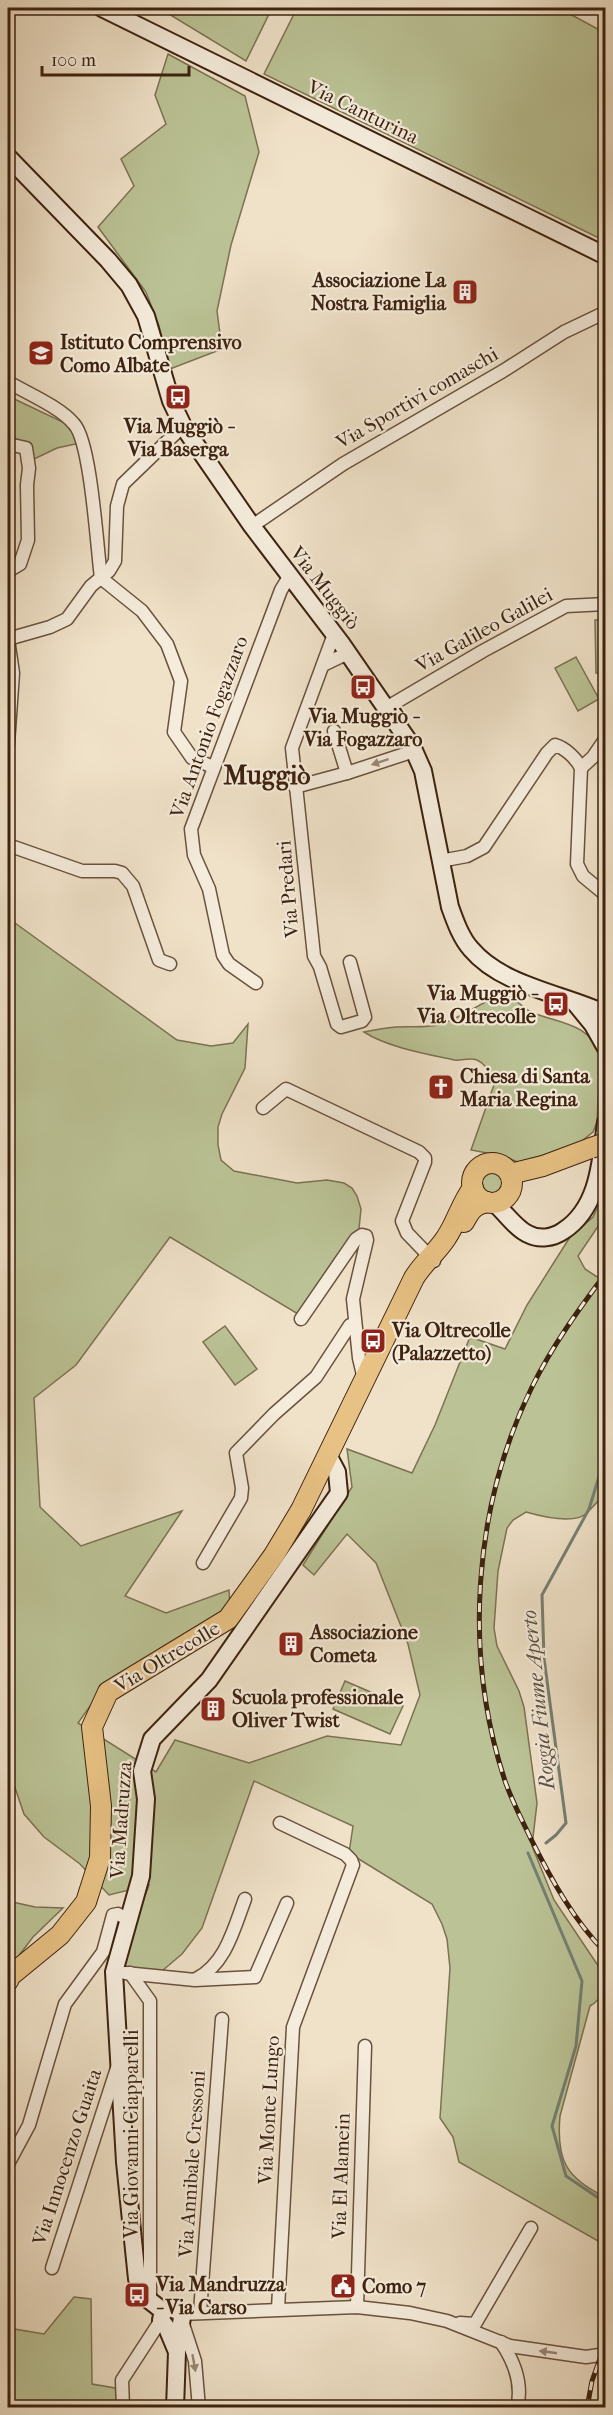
<svg xmlns="http://www.w3.org/2000/svg" width="613" height="2415" viewBox="0 0 613 2415" font-family="'IM FELL French Canon',serif">
	<style>
		.green { fill: #bbc396; stroke: #7c7252; stroke-width: 1.5 }
		.lines { fill: none; stroke-linecap: round; stroke-linejoin: round }
		.stream { stroke: #758073; stroke-width: 3 }
		.street-casing { stroke: #6a523e; stroke-width: 15 }
		.secondary-casing { stroke: #3d220f; stroke-width: 20 }
		.primary-casing { stroke: #3d220f; stroke-width: 22 }
		.street { stroke: #f5ecdc; stroke-width: 12 }
		.secondary { stroke: #f5ecdc; stroke-width: 16 }
		.primary { stroke: #e8c184; stroke-width: 20 }
		.rail-casing { stroke: #3d220f; stroke-width: 5 }
		.rail { stroke: #f5ecdc; stroke-width: 3; stroke-dasharray: 9; stroke-linecap: butt }
		.primary-bridge-casing { stroke: #3d220f; stroke-width: 22; stroke-linecap: butt }
		.primary-bridge { stroke: #e8c184; stroke-width: 20 }
		.oneway { fill: #998776 }
		.labels { text-anchor: middle; dominant-baseline: central; stroke-width: 4.5; stroke-linejoin: round; paint-order: stroke }
		.street-label { font-size: 20px; fill: #3d220f; stroke: #f5ecdc }
		.poi-label { font-size: 20px; font-weight: bold; fill: #3d220f; stroke: #f5ecdc; text-anchor: start }
		.water-label { font-size: 21px; font-style: italic; fill: #595141; stroke: #f5ecdc }
		.district-label { font-size: 26px; font-weight: bold; fill: #3d220f; stroke: #f5ecdc }
	</style>
	<rect width="100%" height="100%" fill="#f0e2c9"/>
	<filter id="stains"><feTurbulence type="fractalNoise" baseFrequency=".00333" numOctaves="4"/><feColorMatrix values="0 0 0 0 .2 0 0 0 0 .09 0 0 0 0 .02 0 0 0 .5 -.17"/></filter>
	<radialGradient id="worn" r=".72"><stop offset=".6" stop-color="#630" stop-opacity="0"/><stop offset="1" stop-color="#630" stop-opacity=".3"/></radialGradient>
	<g class="green">
		<polygon points="159,8 272,8 246,61"/>
		<polygon points="297,8 559,8 605,33 605,241 264,74"/>
		<polygon points="168,54 245,96 259,152 231,245 217,311 222,349 170,369 159,326 146,292 98,227 134,186 121,159 166,124 155,95"/>
		<polygon points="8,396 67,424 80,443 57,448 32,460 24,444 8,434"/>
		<polygon points="595,620 605,620 605,673 596,673"/>
		<polygon points="576,657 599,699 578,711 555,668"/>
		<path d="M8,918L177,1040L211,1046L233,1043L248,1024L245,1068L222,1114L218,1127V1145L221,1160L234,1171L297,1183L327,1180L344,1183L352,1188L357,1196L361,1209L358,1238L298,1314L170,1237L76,1365L34,1398L40,1507L81,1546L182,1511L125,1596L166,1613L229,1590L230,1608L100,1692L78,1723L156,1772L175,1740L249,1763L327,1736L401,1745L420,1695L408,1644L376,1563L347,1534L314,1575L303,1565L352,1487L347,1449L412,1473L435,1425L470,1337L505,1349L527,1305L570,1237L593,1217L598,1206L605,1174V1216L578,1256L585,1269L605,1282V1492C600,1499 593,1507 587,1513C574,1525 540,1516 526,1512L513,1520L507,1528L498,1571L494,1628L497,1646L519,1691L524,1707L537,1803L532,1846L554,1900L605,1976C606,1988 601,2000 590,2006L560,2116C556,2160 566,2178 605,2197V2245L459,2162L453,2137L440,2118L450,1968L447,1939L442,1924L432,1904L349,1853L353,1826L254,1781L202,1928L182,1954L156,1976L118,1967L149,1885L109,1895L80,1864L44,1837L24,1814L12,1779L8,1774Z"/>
		<path d="M501,995C516,996 520,1007 533,1013C559,1023 593,1024 600,1057L597,1122L593,1132L574,1147L518,1162L503,1156L471,1150L495,1082C491,1073 486,1064 477,1060C469,1057 462,1061 454,1060C426,1054 387,1047 364,1032C374,1030 385,1028 396,1027C410,1026 424,1028 438,1025C460,1019 479,1003 501,995Z"/>
		<circle cx="492" cy="1183" r="12"/>
		<polygon points="225,1326 257,1369 235,1385 203,1342"/>
		<polygon points="345,1681 403,1706 390,1734 333,1709"/>
		<polygon points="8,1901 35,1907 63,1908 33,1937 8,1970"/>
		<polygon points="74,2297 91,2299 92,2384 127,2390 127,2407 8,2407 8,2328 44,2334"/>
	</g>
	<g class="lines">
		<g class="stream">
			<polyline points="546,1843 556,1835 566,1823 544,1658 542,1595 589,1509 606,1454"/>
			<polyline points="528,1853 582,1981 576,2046 552,2126 566,2176 606,2203"/>
		</g>
		<g class="street-casing">
			<g id="street">
				<path d="M8,382C27,393 60,407 74,424C91,442 97,548 101,578L142,611L167,644L181,681L174,732L192,758L213,767"/>
				<polyline points="8,444 26,448 29,468 27,485 28,540 20,564 8,571"/>
				<polyline points="252,526 343,464 503,371 564,332 606,312"/>
				<polyline points="334,634 292,748 314,956 320,967 337,1024 341,1027 362,1021 365,1017 350,962"/>
				<polyline points="8,639 50,627 67,619 91,586 109,571 115,561 117,506 123,484 183,426"/>
				<polyline points="323,665 348,653"/>
				<polyline points="386,708 483,651 566,606 606,604"/>
				<polyline points="334,731 347,773"/>
				<polyline points="8,744 13,673 8,639"/>
				<polyline points="581,768 593,757 606,738"/>
				<polyline points="295,787 347,773 414,751"/>
				<polyline points="8,845 82,871 115,871 122,873 133,886 159,960 170,964"/>
				<path d="M440,861L467,856L484,847L547,753L555,745C565,748 576,758 581,768L577,864L583,876L606,895"/>
				<polyline points="256,983 229,964 223,955 209,889 194,855 191,829 281,590 289,577"/>
				<polyline points="263,1108 286,1089 419,1152 425,1158 425,1162 402,1221 407,1233 434,1261"/>
				<polyline points="301,1319 356,1239 362,1235 366,1236 367,1240 353,1299 359,1358 364,1379"/>
				<polyline points="203,1563 241,1498 242,1488 236,1453 274,1414 316,1377 350,1325 354,1324"/>
				<polyline points="125,1973 195,1980 255,1977 287,1903"/>
				<polyline points="130,1973 150,2001 150,2302"/>
				<path d="M196,1979C226,1964 234,1928 245,1899"/>
				<polyline points="8,2164 29,2125 65,2004 103,1952 113,1915 118,1914 129,1920"/>
				<polyline points="52,2268 117,2068"/>
				<polyline points="357,2307 365,2046"/>
				<polyline points="278,2309 293,2027 353,1865 351,1860 345,1854 280,1823"/>
				<polyline points="200,2312 222,2019"/>
				<polyline points="181,2314 357,2307 410,2313 447,2321 510,2346 586,2357 606,2354"/>
				<polyline points="460,2323 475,2324 531,2228"/>
				<polyline points="183,2324 195,2361 199,2408"/>
				<path d="M501,2342C514,2361 523,2384 517,2408"/>
				<polyline points="123,2408 122,2380 161,2320"/>
			</g>
		</g>
		<g class="secondary-casing">
			<g id="secondary">
				<polyline points="102,8 606,256"/>
				<path d="M8,157L108,260L129,285L146,316L171,401L183,426L252,526L341,643L412,746L423,771L450,907C455,921 461,938 471,949C502,986 564,994 606,1014"/>
				<polyline points="575,1003 593,1025 606,1048"/>
				<path d="M494,1203C504,1211 516,1229 528,1234C539,1240 553,1238 563,1231C599,1208 601,1161 606,1122"/>
				<polyline points="163,2311 145,2297 137,2279 125,2162 114,1972 141,1876 146,1799 142,1771 152,1739 209,1680 339,1493 337,1472 329,1457"/>
				<polyline points="175,2408 177,2352 182,2317 179,2311 169,2308 163,2311 161,2320 167,2328 177,2352"/>
			</g>
		</g>
		<g class="primary-casing">
			<g id="primary">
				<circle cx="492" cy="1183" r="20"/>
				<polyline points="510,1174 543,1166 591,1148"/>
				<path d="M464,1222C470,1211 473,1205 487,1202"/>
				<path d="M8,1981L10,1976L60,1935L86,1902L100,1858L101,1806L92,1727L108,1692L228,1619L274,1555L301,1510L414,1278C423,1263 437,1252 446,1238C457,1222 461,1203 473,1188"/>
			</g>
		</g>
		<use href="#street" class="street"/>
		<use href="#secondary" class="secondary"/>
		<use href="#primary" class="primary"/>
		<g class="rail-casing">
			<g id="rail">
				<path d="M606,1273C579,1309 552,1346 532,1387C473,1507 463,1654 505,1781C512,1801 522,1820 531,1839C551,1879 574,1921 606,1953"/>
				<polyline points="587,2408 592,2381 606,2342"/>
			</g>
		</g>
		<use href="#rail" class="rail"/>
		<g class="primary-bridge-casing">
			<polyline id="primary-bridge" points="591,1148 606,1143"/>
		</g>
		<use href="#primary-bridge" class="primary-bridge"/>
	</g>
	<defs><path id="oneway-solid" d="M-6-.8H1V-3.2L6.5 0L1 3.2V.8H-6Z" transform="scale(1.5)"/></defs>
	<g class="oneway">
		<use href="#oneway-solid" transform="translate(380 762) rotate(162)"/>
		<use href="#oneway-solid" transform="translate(548 2352) rotate(-172)"/>
		<use href="#oneway-solid" transform="translate(194 2363) rotate(80)"/>
	</g>
	<defs>
		<g id="building-square" transform="scale(1.35)"><rect x="-9" y="-9" width="18" height="18" rx="4" fill="#8f2418" stroke="#f5ecdc"/><path d="M-4-6H4V6H1V3H-1V6H-4ZM-2.5-4.3h1.7v1.8h-1.7ZM.8-4.3h1.7v1.8H.8ZM-2.5-1h1.7V.8h-1.7ZM.8-1h1.7V.8H.8Z" fill="#fff"/></g>
		<g id="school-square" transform="scale(1.35)"><rect x="-9" y="-9" width="18" height="18" rx="4" fill="#8f2418" stroke="#f5ecdc"/><path d="M0-5L7-2L0 1L-7-2ZM-4 1L0 2.5L4 1V4Q0 6-4 4Z" fill="#fff"/></g>
		<g id="bus-square" transform="scale(1.35)"><rect x="-9" y="-9" width="18" height="18" rx="4" fill="#8f2418" stroke="#f5ecdc"/><path d="M-5-6H5V4H4V6H2V4H-2V6H-4V4H-5ZM-3.5-4V0h7V-4ZM-3.5 1.2v1.5H-2V1.2ZM2 1.2v1.5H3.5V1.2Z" fill="#fff"/></g>
		<g id="church-square" transform="scale(1.35)"><rect x="-9" y="-9" width="18" height="18" rx="4" fill="#8f2418" stroke="#f5ecdc"/><path d="M-1.2-6h2.4v3.5h3.3v2.4h-3.3V6h-2.4V-.1h-3.3v-2.4h3.3Z" fill="#fff"/></g>
		<g id="civic-square" transform="scale(1.35)"><rect x="-9" y="-9" width="18" height="18" rx="4" fill="#8f2418" stroke="#f5ecdc"/><path d="M-.6-6.5H3V-4.5H.6V-3L4-1V1h2V6H-6V1h2V-1L-.6-3ZM-1.2 2.5V6h2.4V2.5Z" fill="#fff"/></g>
	</defs>
	<g fill-rule="evenodd">
		<use href="#building-square" x="465" y="292"/>
		<use href="#school-square" x="41" y="353"/>
		<use href="#bus-square" x="178" y="397"/>
		<use href="#bus-square" x="363" y="687"/>
		<use href="#bus-square" x="556" y="1004"/>
		<use href="#church-square" x="441" y="1087"/>
		<use href="#bus-square" x="373" y="1341"/>
		<use href="#building-square" x="291" y="1644"/>
		<use href="#building-square" x="213" y="1709"/>
		<use href="#civic-square" x="343" y="2286"/>
		<use href="#bus-square" x="137" y="2295"/>
	</g>
	<g class="labels">
		<g class="street-label">
			<text transform="translate(363 112) rotate(26)">Via Canturina</text>
			<text transform="translate(417 398) rotate(-30)">Via Sportivi comaschi</text>
			<text transform="translate(325 588) rotate(52)">Via Muggiò</text>
			<text transform="translate(484 630) rotate(-29)">Via Galileo Galilei</text>
			<text transform="translate(209 727) rotate(-70)">Via Antonio Fogazzaro</text>
			<text transform="translate(288 889) rotate(-95)">Via Predari</text>
			<text transform="translate(167 1657) rotate(-31)">Via Oltrecolle</text>
			<text transform="translate(121 1820) rotate(-86)">Via Madruzza</text>
			<text transform="translate(269 2110) rotate(-87)">Via Monte Lungo</text>
			<text transform="translate(131 2134) rotate(-90)">Via Giovanni Ciapparelli</text>
			<text transform="translate(67 2157) rotate(-72)">Via Innocenzo Guaita</text>
			<text transform="translate(192 2164) rotate(-86)">Via Annibale Cressoni</text>
			<text transform="translate(341 2176) rotate(-88)">Via El Alamein</text>
		</g>
		<g class="poi-label">
			<text x="446" y="280" text-anchor="end">Associazione La<tspan x="446" dy="23">Nostra Famiglia</tspan></text>
			<text x="60" y="342">Istituto Comprensivo<tspan x="60" dy="23">Como Albate</tspan></text>
			<text x="178" y="426" text-anchor="middle">Via Muggiò -<tspan x="178" dy="23">Via Baserga</tspan></text>
			<text x="363" y="716" text-anchor="middle">Via Muggiò -<tspan x="363" dy="23">Via Fogazzaro</tspan></text>
			<text x="536" y="993" text-anchor="end">Via Muggiò -<tspan x="536" dy="23">Via Oltrecolle</tspan></text>
			<text x="460" y="1076">Chiesa di Santa<tspan x="460" dy="23">Maria Regina</tspan></text>
			<text x="392" y="1330">Via Oltrecolle<tspan x="392" dy="23">(Palazzetto)</tspan></text>
			<text x="310" y="1632">Associazione<tspan x="310" dy="23">Cometa</tspan></text>
			<text x="232" y="1697">Scuola professionale<tspan x="232" dy="23">Oliver Twist</tspan></text>
			<text x="156" y="2284">Via Mandruzza<tspan x="156" dy="23">- Via Carso</tspan></text>
			<text x="362" y="2286">Como 7</text>
		</g>
		<g class="water-label">
			<text transform="translate(538 1700) rotate(-96)">Roggia Fiume Aperto</text>
		</g>
		<g class="district-label">
			<text x="267" y="775">Muggiò</text>
		</g>
	</g>
	<rect width="613" height="2415" fill="none" stroke="#f0e2c9" stroke-width="30"/>
	<rect x="9" y="9" width="595" height="2397" fill="none" stroke="#3d220f" stroke-width="3"/>
	<rect x="15" y="15" width="583" height="2385" fill="none" stroke="#3d220f" stroke-width="1.5"/>
	<path d="M42 66v9h147v-9" fill="none" stroke="#3d220f" stroke-width="3"/>
	<text x="51" y="66" font-size="18" fill="#3d220f" stroke="#f5ecdc" stroke-width="4.5" paint-order="stroke">100 m</text>
	<rect width="100%" height="100%" filter="url(#stains)"/>
	<rect width="100%" height="100%" fill="url(#worn)"/>
</svg>
